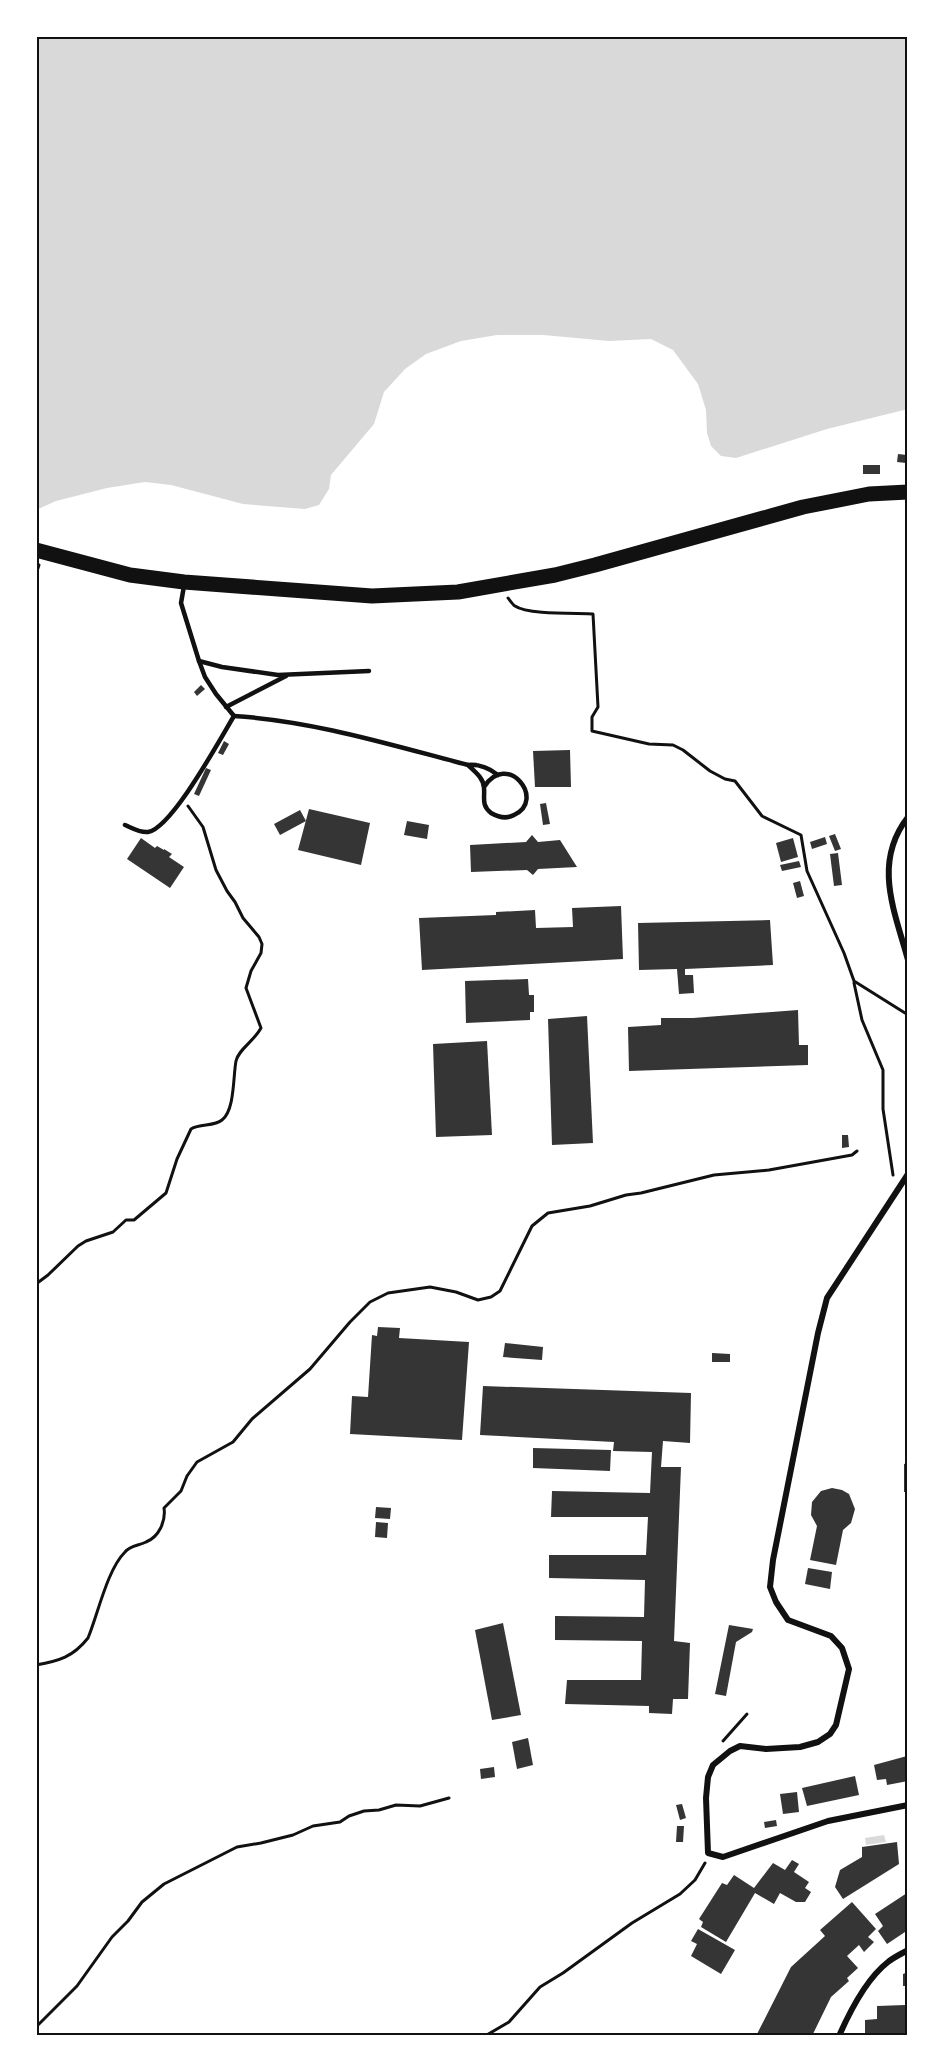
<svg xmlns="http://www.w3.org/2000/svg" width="944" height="2072" viewBox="0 0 944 2072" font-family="'Fira Sans',sans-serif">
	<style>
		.water { fill: #d9d9d9 }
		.building { fill: #353535 }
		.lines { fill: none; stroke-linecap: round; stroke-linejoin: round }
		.path { stroke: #111; stroke-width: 3 }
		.service { stroke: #111; stroke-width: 4.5 }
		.minor { stroke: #111; stroke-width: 6 }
		.primary { stroke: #111; stroke-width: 15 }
		.neatline { fill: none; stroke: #111; stroke-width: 2 }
	</style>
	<rect width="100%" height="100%" fill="#fff"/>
	<g class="water">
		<polygon points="36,36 908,36 908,409 827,429 736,458 721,456 711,446 707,433 706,410 698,384 673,350 651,339 609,341 543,335 497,335 461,341 426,354 405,369 384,392 374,424 331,475 329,489 319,505 305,509 243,504 171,485 145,482 107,488 56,501 36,510"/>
		<polygon points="884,1835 886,1842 866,1845 865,1838"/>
	</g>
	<g class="building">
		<polygon points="898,454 907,455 906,463 897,462"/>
		<rect x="863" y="465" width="17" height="9"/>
		<polygon points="201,685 205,689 197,696 194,692"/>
		<polygon points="224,741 229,744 223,755 218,753"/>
		<polygon points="570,750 571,787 535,787 533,751"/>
		<polygon points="206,768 211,770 199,796 194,794"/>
		<polygon points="546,803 550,824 543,825 540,804"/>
		<polygon points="309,809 370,823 361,865 298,850"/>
		<polygon points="300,810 306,821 280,835 274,824"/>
		<polygon points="407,821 429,825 427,839 404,835"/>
		<polygon points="835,834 841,849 835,851 829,836"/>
		<polygon points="532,835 538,842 560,840 577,867 538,869 533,875 527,870 471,872 470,845 526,842"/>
		<polygon points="825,837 827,844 812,849 810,842"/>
		<polygon points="141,838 155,848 157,846 164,850 164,849 172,854 169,857 184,867 170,888 127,859"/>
		<polygon points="793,838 798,857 781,862 776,843"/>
		<polygon points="838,853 842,885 834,886 830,854"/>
		<polygon points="799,861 801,867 782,871 780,865"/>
		<polygon points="800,881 804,896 797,898 793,883"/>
		<polygon points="621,906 623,959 422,970 419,918 496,915 496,912 535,910 536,928 573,927 572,908"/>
		<polygon points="770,920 773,965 685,969 685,975 693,975 694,993 679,994 677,969 639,970 638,923"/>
		<polygon points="528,979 529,995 534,995 534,1012 530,1012 530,1020 466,1023 465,981"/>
		<polygon points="798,1010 799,1045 808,1045 808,1065 629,1071 628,1027 661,1025 661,1018 693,1018"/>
		<polygon points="587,1016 593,1143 552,1145 548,1019"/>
		<polygon points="487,1041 492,1135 436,1137 433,1044"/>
		<polygon points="842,1135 848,1135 849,1147 842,1148"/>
		<polygon points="378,1327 400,1328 399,1338 469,1342 462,1440 350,1434 352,1396 368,1397 372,1335 377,1336"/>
		<polygon points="505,1343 543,1347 542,1360 503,1357"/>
		<polygon points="712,1353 730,1354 730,1362 712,1362"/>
		<polygon points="483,1386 691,1393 690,1443 663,1441 661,1467 681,1467 674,1641 690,1643 688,1699 673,1699 672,1714 649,1713 649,1706 565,1704 567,1680 641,1680 642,1641 555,1640 555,1616 644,1617 645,1580 549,1578 549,1555 646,1555 648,1517 551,1517 552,1491 650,1493 652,1452 613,1451 614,1442 480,1435"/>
		<polygon points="533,1448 611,1450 610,1471 533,1468"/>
		<polygon points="908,1463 908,1492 904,1492 904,1464"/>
		<polygon points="832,1488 842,1490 849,1494 855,1509 851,1523 843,1530 836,1565 810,1560 817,1526 811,1515 812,1502 821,1491"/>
		<polygon points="376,1507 391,1508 390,1519 375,1518"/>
		<polygon points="376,1522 388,1523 387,1538 375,1537"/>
		<polygon points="808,1568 832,1572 830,1589 805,1584"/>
		<polygon points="503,1623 521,1715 492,1720 475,1630"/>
		<polygon points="729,1625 753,1629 752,1632 736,1642 726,1696 715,1694"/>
		<polygon points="528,1738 533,1765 517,1769 512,1742"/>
		<polygon points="907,1756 908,1781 887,1785 886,1779 877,1780 874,1765"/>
		<polygon points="494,1767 495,1777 481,1779 480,1769"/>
		<polygon points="855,1776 859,1795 807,1806 802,1788"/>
		<polygon points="797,1792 799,1812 783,1814 780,1794"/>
		<polygon points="682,1804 686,1818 680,1820 676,1805"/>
		<polygon points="776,1820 777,1826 765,1828 764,1822"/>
		<polygon points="677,1826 684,1826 683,1842 676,1842"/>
		<polygon points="897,1842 899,1864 843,1899 835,1887 840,1870 862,1857 862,1847"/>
		<polygon points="792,1860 799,1864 794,1872 809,1882 805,1888 811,1892 805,1902 796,1902 780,1893 774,1904 755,1893 726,1942 701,1927 703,1922 699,1919 722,1883 727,1885 734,1875 754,1888 773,1863 785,1870"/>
		<polygon points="907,1893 908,1930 887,1944 878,1931 883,1926 875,1914"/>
		<polygon points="852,1902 876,1929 868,1937 874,1942 864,1952 859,1945 847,1956 858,1968 847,1978 849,1981 831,1997 812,2036 756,2036 791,1967 825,1936 820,1930"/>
		<polygon points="698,1929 735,1950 721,1974 691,1956 697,1944 691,1941"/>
		<polygon points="908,1972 908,1986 903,1986 903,1974"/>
		<polygon points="905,2005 906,2011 908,2011 908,2036 865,2036 865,2020 877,2019 877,2006"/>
	</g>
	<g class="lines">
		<g class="path">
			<polyline points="36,574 39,565"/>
			<path d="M508,598C509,599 513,605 515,606C528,615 576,613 593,614L598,707L592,717V731L649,744L673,745L683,750L710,771L725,779L735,781L762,816L801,835L807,871L844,953L854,981L905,1013"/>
			<polyline points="854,983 862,1020 883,1070 883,1109 893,1175"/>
			<path d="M36,1284L48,1275L78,1246L86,1241L113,1232L126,1220H134L166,1193L177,1159L191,1129C200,1123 214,1127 222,1120C235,1110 233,1076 236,1061C238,1050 254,1041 261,1028L246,988L251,971L261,953L262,944L259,937L243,918L235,902L227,891L216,870L203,827L188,806"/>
			<path d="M36,1665C59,1661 73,1657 88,1638C98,1614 107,1570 125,1552C131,1545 138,1546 146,1542C159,1537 166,1521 164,1508L181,1491L187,1476L197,1462L233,1442L252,1419L310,1369L350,1322L370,1302L388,1293L430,1287L456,1292L478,1300L491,1297L500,1291L532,1226L548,1213L590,1206L626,1195L641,1193L714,1175L769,1170L852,1155L857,1151"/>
			<polyline points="723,1741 747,1714"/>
			<polyline points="36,2027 77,1986 112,1937 128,1921 142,1902 164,1884 237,1847 261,1843 293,1835 313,1826 340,1822 349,1816 364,1811 379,1810 396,1805 420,1806 449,1798"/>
			<polyline points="485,2036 509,2022 540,1987 563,1973 632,1923 680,1894 695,1880 705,1863"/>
		</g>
		<g class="service">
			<polyline points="184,586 181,603 199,661 205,677 216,694 234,716"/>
			<polyline points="199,661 222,667 278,675 369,671"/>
			<polyline points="226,707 286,676"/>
			<path d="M234,716C314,721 391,745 468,765"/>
			<path d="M484,787C507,750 547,800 514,815C507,819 498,817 491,813C481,805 485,798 484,788C484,778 474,771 468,765C480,764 489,768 498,775"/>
			<path d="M125,825C132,828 140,833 148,832C172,828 220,739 234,716"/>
		</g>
		<g class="minor">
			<path d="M908,817C872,863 895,912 908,960"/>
			<polyline points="908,1174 827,1298 818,1333 773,1560 770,1587 776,1602 788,1620 831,1636 842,1648 849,1669 836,1725 830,1734 818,1742 800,1747 766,1749 740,1746 730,1751 713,1765 708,1777 706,1798 708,1853 723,1857 828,1821 908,1805"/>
			<path d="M839,2036C850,2011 866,1979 888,1962C894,1957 901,1954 908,1950"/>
		</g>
		<polyline class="primary" points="36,550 130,575 184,582 372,596 458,592 555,575 595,565 803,507 869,494 908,492"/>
	</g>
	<rect width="944" height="2072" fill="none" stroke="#ffffff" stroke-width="75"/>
	<rect x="38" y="38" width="868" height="1996" class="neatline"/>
</svg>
